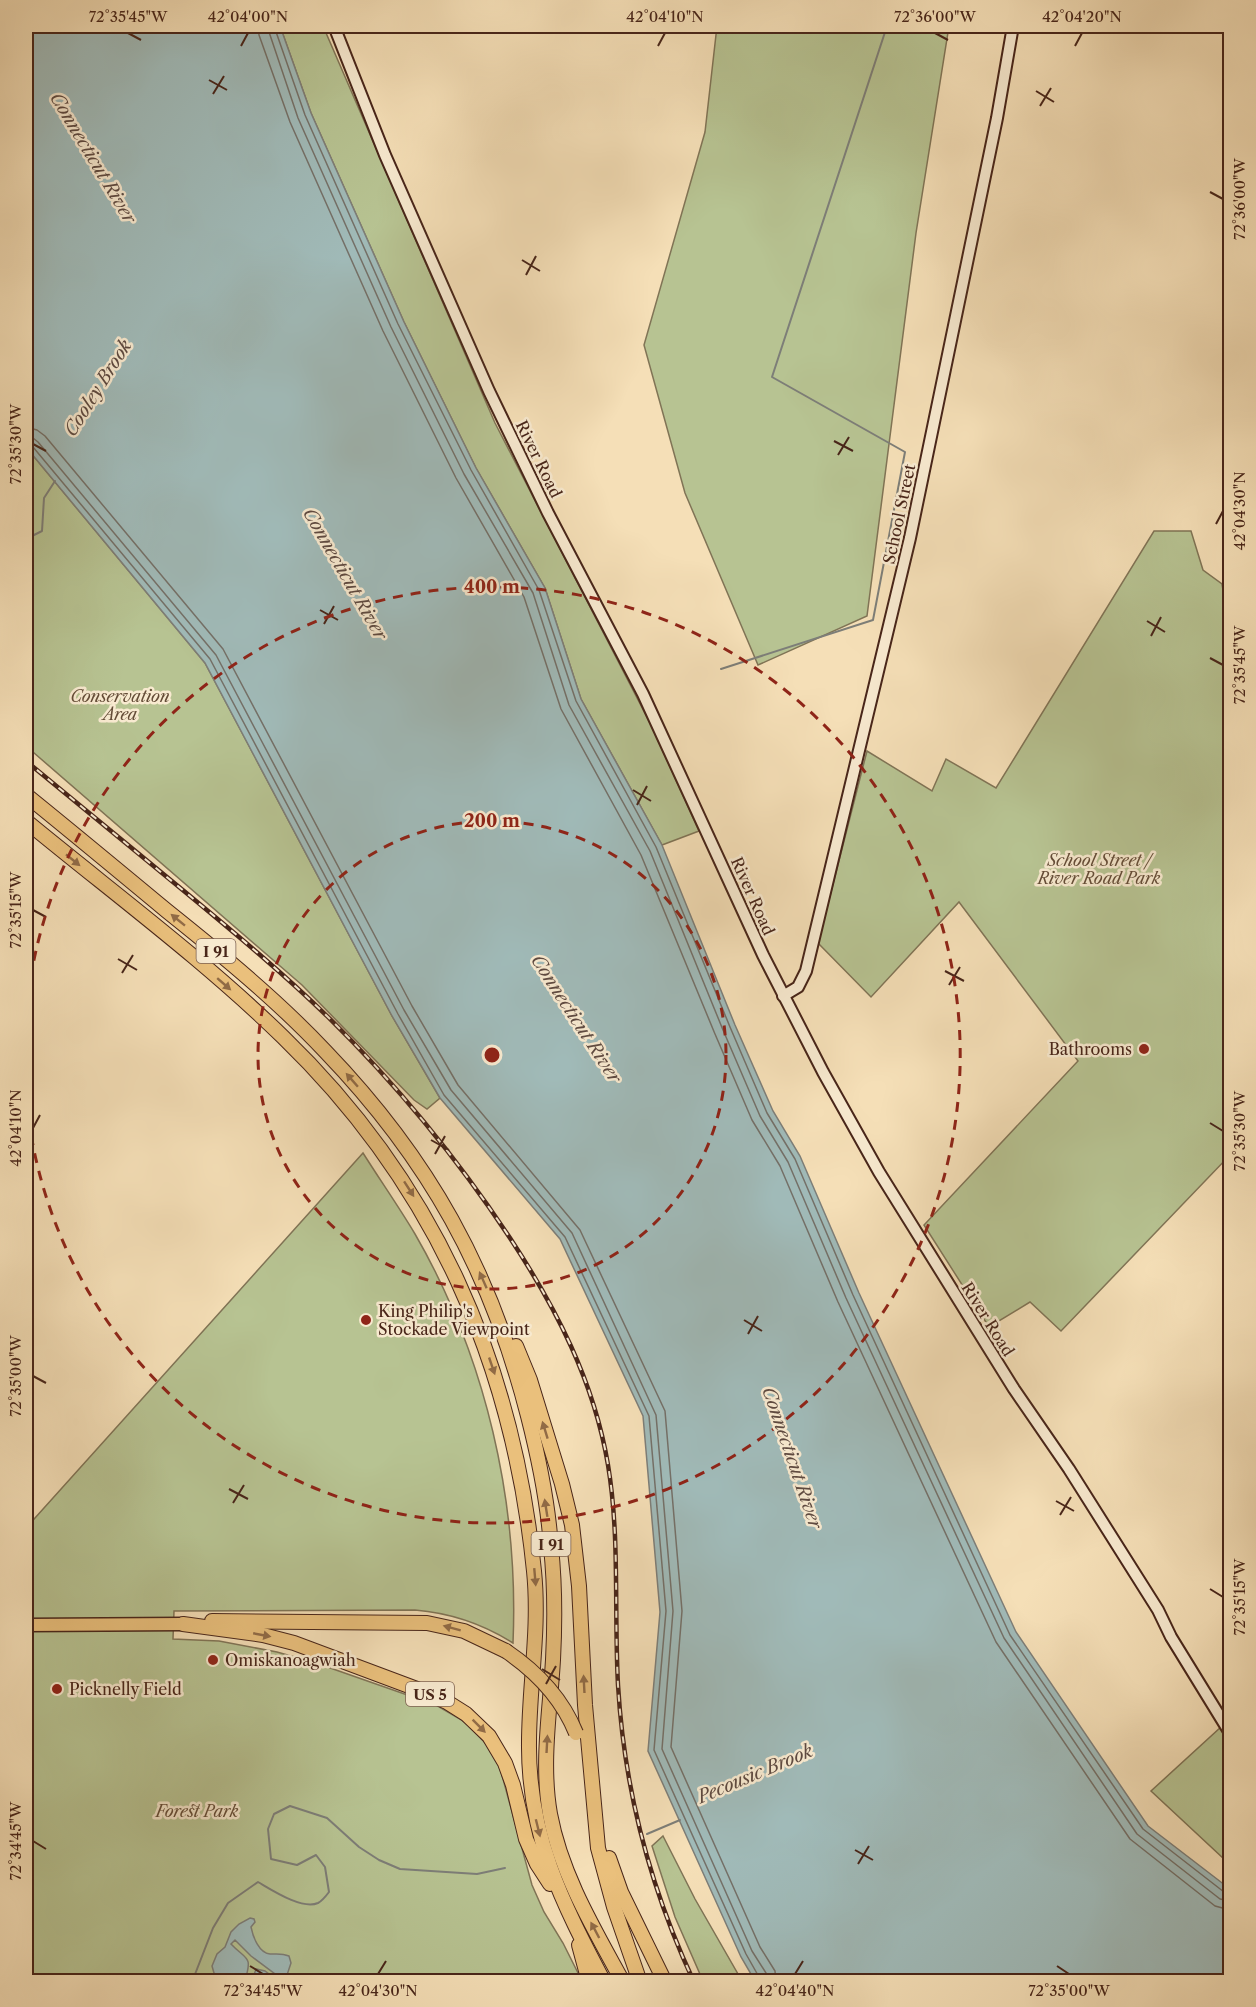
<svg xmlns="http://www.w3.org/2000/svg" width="1256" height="2007" viewBox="0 0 1256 2007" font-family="'Libre Caslon Text',serif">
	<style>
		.green { fill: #b7c392; stroke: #807456; stroke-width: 1.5 }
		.water { fill: #a0bab8; stroke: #7d7e78; stroke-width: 1.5 }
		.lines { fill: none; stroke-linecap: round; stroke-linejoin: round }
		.shore { stroke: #747068; stroke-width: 1.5 }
		.stream { stroke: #7d7e78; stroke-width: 2 }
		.secondary-casing { stroke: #482519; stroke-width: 14 }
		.primary-casing { stroke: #482519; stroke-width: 15 }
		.highway-casing { stroke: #482519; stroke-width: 16 }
		.secondary { stroke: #f8ead0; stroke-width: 10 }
		.primary { stroke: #eac07c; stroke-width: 12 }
		.highway { stroke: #eac07c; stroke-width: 14 }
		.rail-casing { stroke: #482519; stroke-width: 4.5 }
		.rail { stroke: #f8ead0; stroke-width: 2; stroke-dasharray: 7; stroke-linecap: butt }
		.highway-bridge-casing { stroke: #482519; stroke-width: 16; stroke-linecap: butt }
		.highway-bridge { stroke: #eac07c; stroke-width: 14 }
		.oneway { fill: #916b46 }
		.ticks { fill: none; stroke: #482519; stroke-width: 2 }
		.ring { fill: none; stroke: #8f2418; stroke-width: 3; stroke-dasharray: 10 8 }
		.poi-dot { fill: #8f2418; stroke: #f8ead0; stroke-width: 2 }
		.labels { text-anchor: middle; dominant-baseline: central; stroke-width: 5; stroke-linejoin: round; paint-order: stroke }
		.shield { fill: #f8ead0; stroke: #7d6050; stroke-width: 1.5 }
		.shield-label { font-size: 15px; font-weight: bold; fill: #482519 }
		.street-label { font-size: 16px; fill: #482519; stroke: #f8ead0 }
		.park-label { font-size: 16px; font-style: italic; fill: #644c37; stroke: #f8ead0 }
		.poi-label { font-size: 16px; fill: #482519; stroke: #f8ead0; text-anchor: start }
		.water-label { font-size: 18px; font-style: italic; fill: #5e4a41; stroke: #f8ead0 }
		.centre { fill: #8f2418; stroke: #f8ead0; stroke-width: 3 }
		.ring-label { font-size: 18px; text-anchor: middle; font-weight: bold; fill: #8f2418; stroke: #f8ead0; stroke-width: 5; stroke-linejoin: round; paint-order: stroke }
		.neatline { fill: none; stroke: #482519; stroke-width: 2 }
		.ticks-label { font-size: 15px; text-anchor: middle; fill: #482519 }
	</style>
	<rect width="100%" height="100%" fill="#f5dfb7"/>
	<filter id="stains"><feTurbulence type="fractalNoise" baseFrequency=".00333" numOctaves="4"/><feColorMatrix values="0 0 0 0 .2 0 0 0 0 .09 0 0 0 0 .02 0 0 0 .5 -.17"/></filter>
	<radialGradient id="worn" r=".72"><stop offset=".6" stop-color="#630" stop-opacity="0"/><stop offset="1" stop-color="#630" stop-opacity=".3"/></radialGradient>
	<g class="green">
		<polygon points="280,26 323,26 495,423 651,725 699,831 662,845 581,699 545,588 476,468 404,322 311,113"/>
		<polygon points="717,26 949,26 916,233 867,616 758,665 685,493 644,345 705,132"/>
		<polygon points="26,447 205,663 392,1016 440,1098 427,1109 414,1100 302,985 26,746"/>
		<polygon points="1154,531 1191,531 1203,570 1222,584 1226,607 1230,609 1230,1155 1061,1331 1030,1302 989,1327 924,1225 1078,1061 959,902 871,997 818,943 867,751 932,791 946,759 996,788"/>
		<path d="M363,1153C380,1180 399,1207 415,1234C486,1357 519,1502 513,1643C483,1624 451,1613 415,1610L174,1611L173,1639L219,1641L277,1652L316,1663L436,1705L465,1722L490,1748L500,1768L532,1885L544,1912L563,1943L581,1979L579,1982H26V1528Z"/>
		<polygon points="1221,1727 1230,1744 1230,1854 1224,1859 1151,1791"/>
		<polygon points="663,1836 695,1899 742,1981 703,1981 675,1917 652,1846"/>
	</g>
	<g class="water">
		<polygon points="26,26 280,26 311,113 404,322 476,468 545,588 581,699 662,845 735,1025 773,1111 800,1156 859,1293 1016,1632 1148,1826 1230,1889 1230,1981 755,1981 741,1957 648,1751 660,1612 643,1416 560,1239 440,1098 392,1016 205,663 26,447"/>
		<path d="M250,1918L254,1919L255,1922L251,1927C253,1937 259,1953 270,1954C278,1954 282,1953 289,1956L291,1963L285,1981H265L262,1980L261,1981H252L256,1969L265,1971L277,1980L279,1977L251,1956L235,1940L231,1944C246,1960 253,1955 245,1980L223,1981L214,1973L212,1966L217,1954L225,1947L231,1932L239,1924Z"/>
	</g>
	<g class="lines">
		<g class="shore">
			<polyline points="258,26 259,35 290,122 383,331 456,478 524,597 561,709 641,855 715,1034 752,1120 780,1166 838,1302 996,1642 1130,1839 1215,1906 1230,1910"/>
			<polyline points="267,26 298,118 391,327 464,474 533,593 569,705 650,851 723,1030 760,1116 788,1162 846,1298 1004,1638 1137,1834 1220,1899 1230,1901"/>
			<polyline points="274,26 305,115 398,324 471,470 539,590 576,701 656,847 730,1027 767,1113 795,1159 853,1295 1010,1635 1143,1829 1224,1892 1230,1894"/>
			<polyline points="26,427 37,430 45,436 223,649 412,1006 458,1085 580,1230 665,1411 682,1611 671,1747 760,1947 775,1971 776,1982"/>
			<polyline points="26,437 33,438 38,442 216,655 404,1010 451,1090 572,1233 656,1415 673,1611 662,1749 752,1951 766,1973 767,1982"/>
			<polyline points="26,444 33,447 210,659 398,1014 444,1095 565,1237 649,1416 666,1611 654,1750 746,1954 759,1977 760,1982"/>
		</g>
		<g class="stream">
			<polyline points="26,539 42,531 44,498 55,481"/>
			<polyline points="721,669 873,620 905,452 772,377 887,26"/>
			<polyline points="647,1834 680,1820"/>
			<path d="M192,1982L213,1928L228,1903L258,1882C272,1890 302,1910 318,1903C322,1901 326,1896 329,1892L325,1867L316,1855L297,1865L271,1859L268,1829L274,1814L290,1806L327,1818L359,1847L379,1860L400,1869L477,1874L505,1868"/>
		</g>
		<g class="secondary-casing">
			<g id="secondary">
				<polyline points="334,26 385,155 489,391 548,513 643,694 763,955 823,1072 879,1172 1014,1389 1069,1469 1158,1610 1171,1637 1230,1733"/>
				<polyline points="783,996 798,987 806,971 910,538 997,118 1013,26"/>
			</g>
		</g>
		<g class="primary-casing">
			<polyline id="primary" points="26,1625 183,1624"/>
		</g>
		<g class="highway-casing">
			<g id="highway">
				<path d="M26,795C73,833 120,872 167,911C222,955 277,1000 325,1051C429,1159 491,1271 528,1416C539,1459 548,1503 551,1547C555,1585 555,1622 553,1660C550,1711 541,1763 550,1814C561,1874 594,1929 623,1982"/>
				<path d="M26,821C112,892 203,959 283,1037C435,1184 513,1363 534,1571C540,1629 529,1685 529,1743C528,1836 562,1902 604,1982"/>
				<polyline points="516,1346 530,1380 562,1484 572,1525 579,1586 585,1705 598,1848 614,1907 640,1982"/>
				<polyline points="212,1621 427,1623 464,1631 506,1651"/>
				<polyline points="183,1624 263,1635 294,1643 417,1689 447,1702 466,1714 489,1736 505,1763 513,1785 526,1839 537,1864 550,1884"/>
				<polyline points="609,1858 621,1892 665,1982"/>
				<polyline points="579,1945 589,1982"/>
			</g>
		</g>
		<use href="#secondary" class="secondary"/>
		<use href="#primary" class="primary"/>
		<use href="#highway" class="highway"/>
		<g class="rail-casing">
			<path id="rail" d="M26,761C81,806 135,851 190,896C237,935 284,974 328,1017C396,1084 457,1158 510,1238C556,1308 594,1381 608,1465C620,1537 614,1611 618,1685C624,1787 650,1888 694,1982"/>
		</g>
		<use href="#rail" class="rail"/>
		<g class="highway-bridge-casing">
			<path id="highway-bridge" d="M506,1651C537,1672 562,1698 576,1733"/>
		</g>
		<use href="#highway-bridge" class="highway-bridge"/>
	</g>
	<defs><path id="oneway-solid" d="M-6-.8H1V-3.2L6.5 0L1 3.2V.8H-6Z" transform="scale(1.5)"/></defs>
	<g class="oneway">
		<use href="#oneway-solid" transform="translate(73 860) rotate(39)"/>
		<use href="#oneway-solid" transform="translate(178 920) rotate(-141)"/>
		<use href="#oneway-solid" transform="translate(224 984) rotate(41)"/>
		<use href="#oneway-solid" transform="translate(352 1080) rotate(-131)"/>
		<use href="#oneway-solid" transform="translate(409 1189) rotate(57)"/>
		<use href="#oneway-solid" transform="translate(483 1280) rotate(-114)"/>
		<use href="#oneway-solid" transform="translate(492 1366) rotate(71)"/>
		<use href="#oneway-solid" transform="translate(545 1430) rotate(-107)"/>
		<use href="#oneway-solid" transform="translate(546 1508) rotate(-99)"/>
		<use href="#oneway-solid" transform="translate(535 1577) rotate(85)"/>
		<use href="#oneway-solid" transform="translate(452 1628) rotate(-165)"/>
		<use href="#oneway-solid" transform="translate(262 1635) rotate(11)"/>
		<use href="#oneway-solid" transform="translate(584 1684) rotate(-93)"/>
		<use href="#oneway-solid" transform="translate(479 1726) rotate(45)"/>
		<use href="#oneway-solid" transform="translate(547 1744) rotate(-87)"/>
		<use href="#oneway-solid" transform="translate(538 1828) rotate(76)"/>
		<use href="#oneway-solid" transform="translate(595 1930) rotate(-118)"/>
	</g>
	<path class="ticks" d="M128,33L141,40M935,33L948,40M241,46L248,33M658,46L665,33M1075,46L1082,33M209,80L227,90M1036,91L1054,102M213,94L224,76M1040,106L1051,88M1210,192L1223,199M522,260L540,271M526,275L536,256M834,441L853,451M33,444L46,451M838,455L849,437M1216,524L1223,511M320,610L338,620M1147,621L1165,632M324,624L334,606M1151,636L1161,617M1210,658L1223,665M633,790L651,801M637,805L647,786M33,910L46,917M118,959L137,970M945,971L964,981M122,973L133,955M949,985L960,967M1210,1123L1223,1131M33,1128L40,1115M431,1140L449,1150M435,1154L445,1136M744,1320L762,1331M748,1334L758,1316M33,1376L46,1383M229,1489L248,1499M1056,1501L1074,1511M233,1503L244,1485M1060,1515L1071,1497M1210,1589L1223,1597M542,1669L560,1680M546,1684L556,1666M33,1841L46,1849M855,1850L873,1860M858,1864L869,1846M250,1966L263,1974M1057,1966L1069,1974M378,1974L386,1961M795,1974L803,1961"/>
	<g class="ring">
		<circle cx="492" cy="1055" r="234"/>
		<path d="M26 1014A468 468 0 1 1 26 1096"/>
	</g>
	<g class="poi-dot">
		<circle cx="1144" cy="1049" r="6"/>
		<circle cx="366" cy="1320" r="6"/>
		<circle cx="213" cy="1660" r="6"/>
		<circle cx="57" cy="1689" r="6"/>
	</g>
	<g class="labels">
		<g class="shield">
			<rect x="196.5" y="939" width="39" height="24" rx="4.5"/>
			<rect x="531.5" y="1532" width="39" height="24" rx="4.5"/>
			<rect x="406" y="1682" width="48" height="24" rx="4.5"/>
		</g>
		<g class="shield-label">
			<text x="216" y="951">I 91</text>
			<text x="551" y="1544">I 91</text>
			<text x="430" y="1694">US 5</text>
		</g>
		<g class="street-label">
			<text transform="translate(539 459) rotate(64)">River Road</text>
			<text transform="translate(899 514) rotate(-78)">School Street</text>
			<text transform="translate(753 896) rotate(66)">River Road</text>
			<text transform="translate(988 1319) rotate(58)">River Road</text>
		</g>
		<g class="park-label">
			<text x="120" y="696">Conservation<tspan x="120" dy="18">Area</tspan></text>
			<text x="1099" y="860">School Street /<tspan x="1099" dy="18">River Road Park</tspan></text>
			<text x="197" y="1811">Forest Park</text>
		</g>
		<g class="poi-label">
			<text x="1132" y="1049" text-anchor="end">Bathrooms</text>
			<text x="378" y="1311">King Philip's<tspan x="378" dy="18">Stockade Viewpoint</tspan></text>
			<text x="225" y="1660">Omiskanoagwiah</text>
			<text x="69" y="1689">Picknelly Field</text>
		</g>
		<g class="water-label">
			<text transform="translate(93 158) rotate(59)">Connecticut River</text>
			<text transform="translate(98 388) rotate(-58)">Cooley Brook</text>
			<text transform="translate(345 574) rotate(60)">Connecticut River</text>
			<text transform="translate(576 1019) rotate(57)">Connecticut River</text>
			<text transform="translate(792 1458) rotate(71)">Connecticut River</text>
			<text transform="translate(755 1774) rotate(-23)">Pecousic Brook</text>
		</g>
	</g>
	<circle cx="492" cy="1055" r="9" class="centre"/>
	<g class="ring-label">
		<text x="492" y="593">400 m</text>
		<text x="492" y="827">200 m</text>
	</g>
	<rect width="1256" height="2007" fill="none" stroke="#f5dfb7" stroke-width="66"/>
	<rect x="33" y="33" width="1190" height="1941" class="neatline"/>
	<g class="ticks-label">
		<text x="128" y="22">72°35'45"W</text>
		<text x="248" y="22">42°04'00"N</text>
		<text x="665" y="22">42°04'10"N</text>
		<text x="935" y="22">72°36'00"W</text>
		<text x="1082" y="22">42°04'20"N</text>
		<text transform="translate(1240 199) rotate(-90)" y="5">72°36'00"W</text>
		<text transform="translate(16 444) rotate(-90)" y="5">72°35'30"W</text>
		<text transform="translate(1240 511) rotate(-90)" y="5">42°04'30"N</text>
		<text transform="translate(1240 665) rotate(-90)" y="5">72°35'45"W</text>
		<text transform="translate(16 910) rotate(-90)" y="5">72°35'15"W</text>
		<text transform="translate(16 1128) rotate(-90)" y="5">42°04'10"N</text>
		<text transform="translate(1240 1131) rotate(-90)" y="5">72°35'30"W</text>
		<text transform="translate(16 1376) rotate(-90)" y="5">72°35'00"W</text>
		<text transform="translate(1240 1597) rotate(-90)" y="5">72°35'15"W</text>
		<text transform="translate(16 1841) rotate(-90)" y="5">72°34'45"W</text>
		<text x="263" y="1996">72°34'45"W</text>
		<text x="378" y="1996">42°04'30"N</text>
		<text x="795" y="1996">42°04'40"N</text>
		<text x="1069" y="1996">72°35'00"W</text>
	</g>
	<rect width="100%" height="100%" filter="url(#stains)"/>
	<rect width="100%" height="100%" fill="url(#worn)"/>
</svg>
